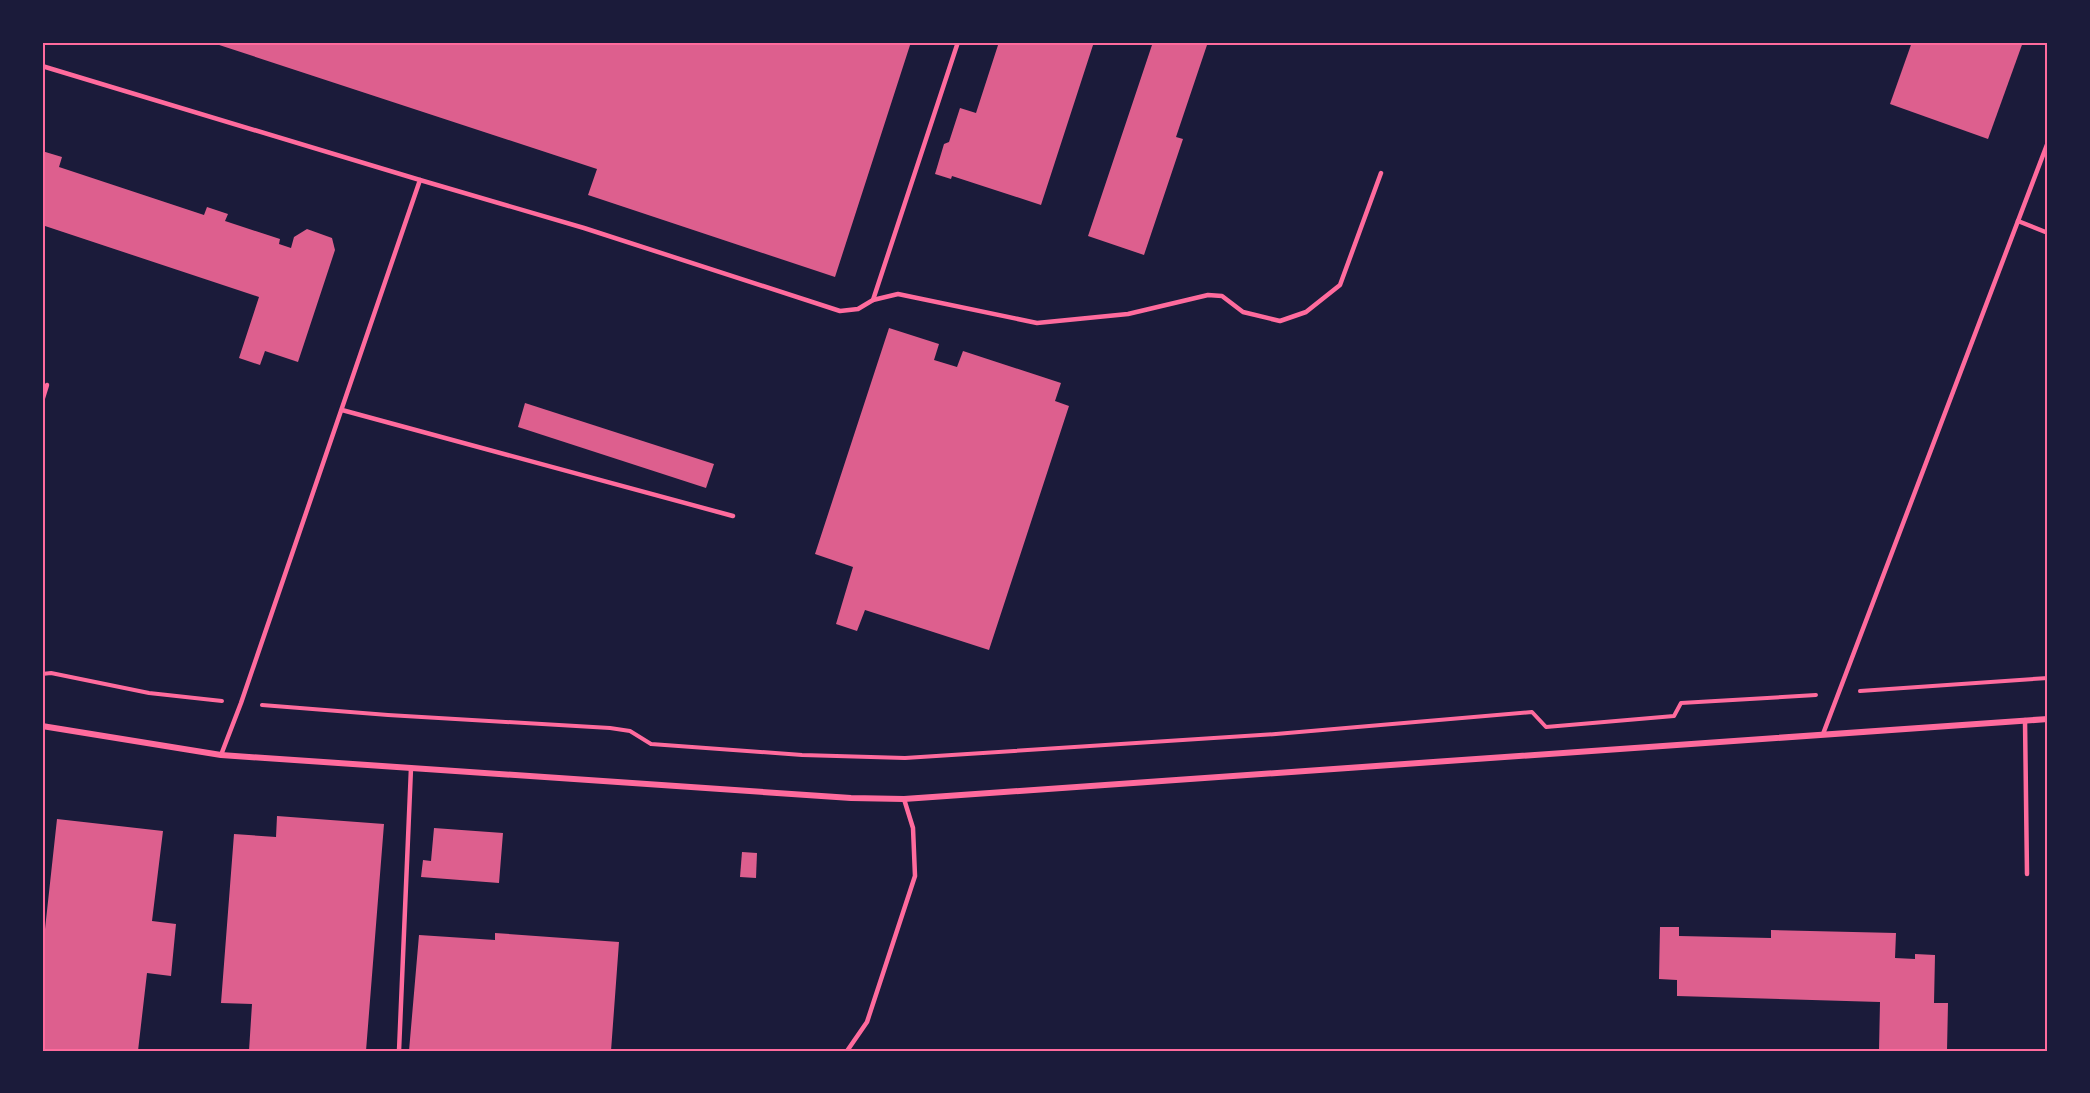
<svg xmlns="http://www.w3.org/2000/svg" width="2090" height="1093" viewBox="0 0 2090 1093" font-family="'PT Sans',sans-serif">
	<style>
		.building { fill: #dd5f8e }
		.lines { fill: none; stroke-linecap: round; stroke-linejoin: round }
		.path { stroke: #ff6b9d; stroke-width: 4 }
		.service { stroke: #ff6b9d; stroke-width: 4.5 }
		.minor { stroke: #ff6b9d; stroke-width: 6 }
		.neatline { fill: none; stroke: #ff6b9d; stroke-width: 2 }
	</style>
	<rect width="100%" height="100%" fill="#1b1b3a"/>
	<g class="building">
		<polygon points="210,42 911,42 835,277 588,195 597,169"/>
		<polygon points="999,42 1094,42 1041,205 952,176 951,179 935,174 944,144 949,142 960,108 976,113"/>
		<polygon points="1153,42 1208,42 1176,137 1183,139 1144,255 1088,236"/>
		<polygon points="1912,42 2023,42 1988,139 1890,104"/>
		<polygon points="42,151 62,157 59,167 204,215 207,207 228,214 225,221 280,239 279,244 291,248 294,237 307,229 332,238 335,250 298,362 265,351 260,365 239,358 259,297 42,225"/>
		<polygon points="889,328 939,344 934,360 957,367 963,351 1061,383 1055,401 1069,406 989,650 865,610 857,631 836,624 853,567 815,554"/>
		<polygon points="525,403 714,464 706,488 518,427"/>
		<polygon points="277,816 384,824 366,1051 249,1051 252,1004 221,1003 234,834 276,837"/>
		<polygon points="57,819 163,831 152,921 176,924 171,976 147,973 138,1051 42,1051 42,929 45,929"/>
		<polygon points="434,828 503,833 499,883 421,877 423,860 431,861"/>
		<polygon points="742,852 757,853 756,878 740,877"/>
		<polygon points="1660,927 1679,927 1679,936 1771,938 1771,930 1896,933 1895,958 1915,959 1915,954 1935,955 1934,1003 1948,1003 1947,1051 1879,1051 1880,1002 1677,996 1677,980 1659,979"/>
		<polygon points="495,933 619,942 611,1051 409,1051 419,935 495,940"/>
	</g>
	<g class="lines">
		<g class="path">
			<polyline points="42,674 51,673 149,693 222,701"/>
			<polyline points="1860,691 2048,678"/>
			<polyline points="262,705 388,715 610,728 630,731 651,744 802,755 905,758 1276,734 1532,712 1546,727 1674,716 1681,703 1816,695"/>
		</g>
		<g class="service">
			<polyline points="42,66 420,180 241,703 221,755"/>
			<polyline points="420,180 584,228 840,311 858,309 873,300 958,42"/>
			<polyline points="2018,221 2048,233"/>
			<polyline points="873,300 898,294 1037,323 1128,314 1208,295 1222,296 1243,312 1280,321 1306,312 1340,285 1381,173"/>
			<polyline points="42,401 47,385"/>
			<polyline points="342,410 733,516"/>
			<polyline points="2025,720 2027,874"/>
			<polyline points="1823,734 2048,142"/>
			<polyline points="399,1051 411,768"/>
			<polyline points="847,1051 867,1022 915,876 913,828 904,799"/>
		</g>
		<polyline class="minor" points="42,726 221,755 851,798 904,799 2048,719"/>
	</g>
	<rect width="2090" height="1093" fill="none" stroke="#1b1b3a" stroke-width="87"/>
	<rect x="44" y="44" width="2002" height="1006" class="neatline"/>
</svg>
